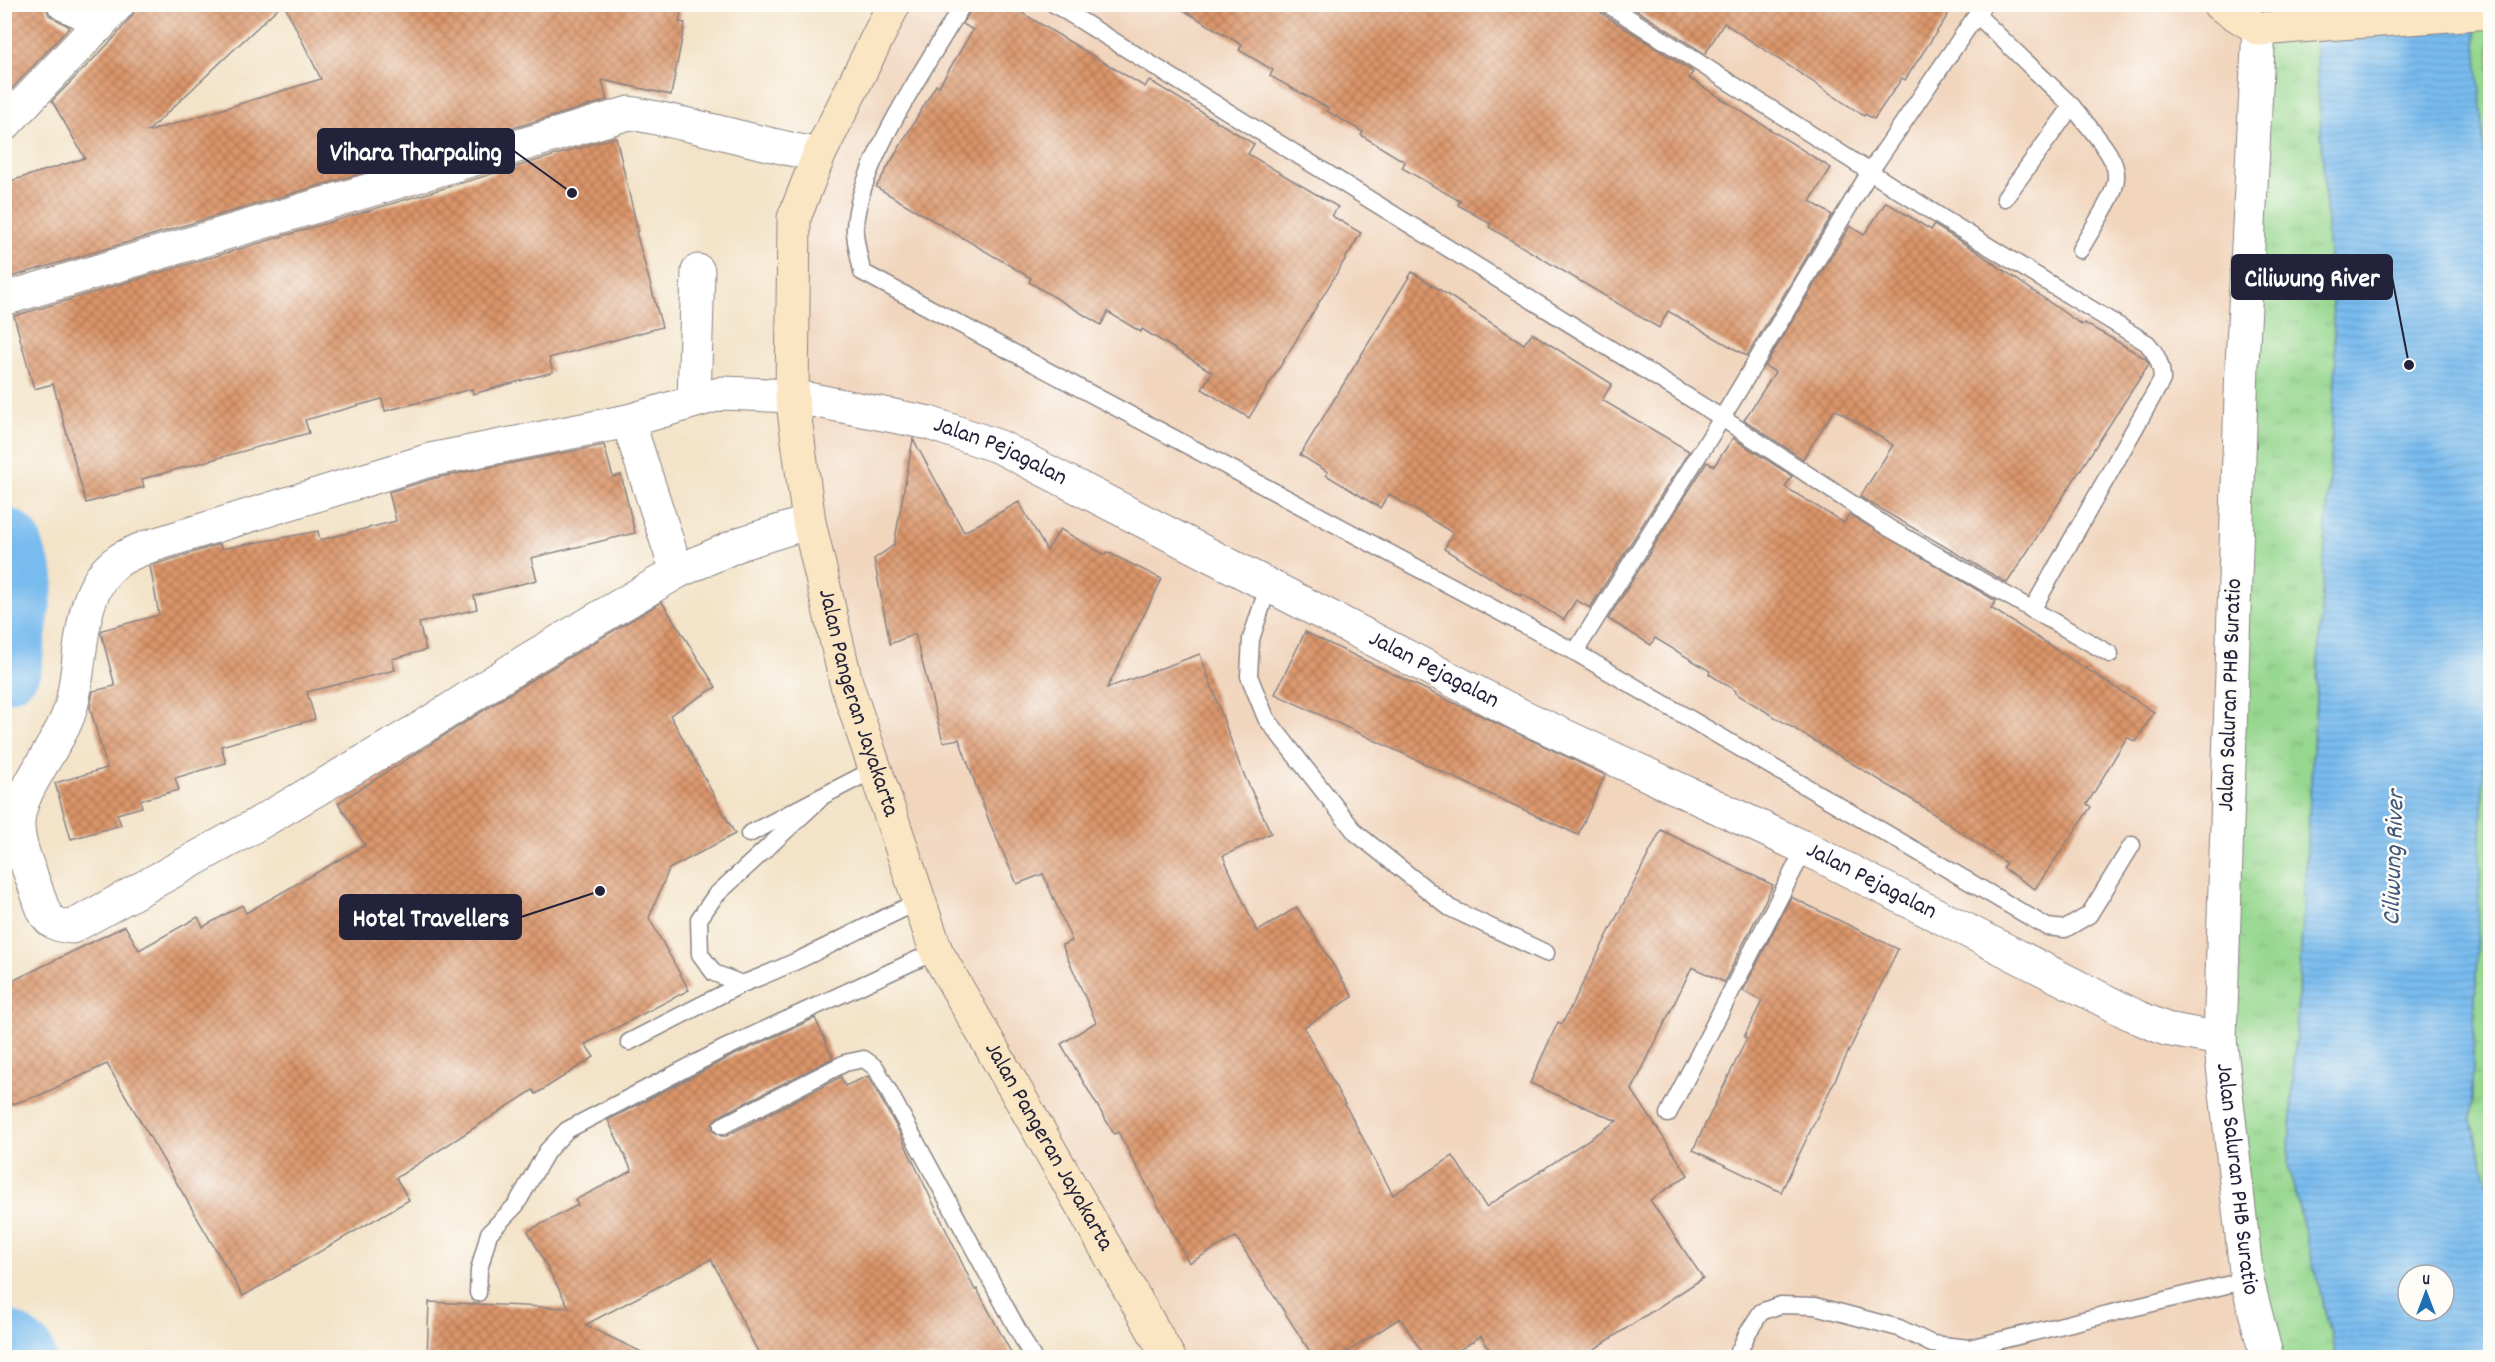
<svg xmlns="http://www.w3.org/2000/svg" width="2495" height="1362" viewBox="0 0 2495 1362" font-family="Dekko,sans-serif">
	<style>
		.built { fill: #f1d5bd }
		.grass { fill: url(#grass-tufts); stroke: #5c7c65; stroke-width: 1.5 }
		.water { fill: url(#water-rules); stroke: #4d6e94; stroke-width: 1.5; fill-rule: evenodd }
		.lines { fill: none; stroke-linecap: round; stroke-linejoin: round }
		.river { stroke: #78bbee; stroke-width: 76 }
		.building { fill: url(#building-cross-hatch) }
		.lane-casing { stroke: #8a8282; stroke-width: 19 }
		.street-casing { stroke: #8a8282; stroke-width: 35 }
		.secondary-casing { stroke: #8a8282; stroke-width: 35 }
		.lane { stroke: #fff; stroke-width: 16 }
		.street { stroke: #fff; stroke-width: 33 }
		.secondary { stroke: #fbe6c4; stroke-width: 33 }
		.labels { text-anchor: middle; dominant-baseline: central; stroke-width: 5; stroke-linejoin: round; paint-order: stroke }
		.street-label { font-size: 24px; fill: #22223b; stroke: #fdfcf7 }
		.water-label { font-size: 26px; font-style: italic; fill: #40587a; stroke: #fdfcf7 }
		.leader { fill: none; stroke: #22223b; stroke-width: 2 }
		.callout-dot { fill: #22223b; stroke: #fdfcf7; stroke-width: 2 }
		.callout { fill: #22223b; stroke: #22223b; stroke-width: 2 }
		.callout-label { font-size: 26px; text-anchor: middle; font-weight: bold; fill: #fff }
	</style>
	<defs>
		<pattern id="grass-tufts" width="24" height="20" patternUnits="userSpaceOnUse" patternTransform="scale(1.5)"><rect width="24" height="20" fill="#96d78f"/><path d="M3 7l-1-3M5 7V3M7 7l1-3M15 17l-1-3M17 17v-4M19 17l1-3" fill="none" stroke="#81b87c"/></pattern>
		<pattern id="water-rules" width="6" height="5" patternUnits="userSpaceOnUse" patternTransform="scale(1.5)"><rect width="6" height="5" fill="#78bbee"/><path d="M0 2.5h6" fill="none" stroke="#68a0cd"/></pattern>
		<pattern id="building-cross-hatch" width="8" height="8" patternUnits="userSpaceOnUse" patternTransform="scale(1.5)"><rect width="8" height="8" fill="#db9569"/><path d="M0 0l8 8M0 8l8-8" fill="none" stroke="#b17958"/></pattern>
	</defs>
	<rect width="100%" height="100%" fill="#fdfcf7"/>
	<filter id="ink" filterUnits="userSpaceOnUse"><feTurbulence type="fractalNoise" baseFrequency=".0167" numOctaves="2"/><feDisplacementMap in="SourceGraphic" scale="12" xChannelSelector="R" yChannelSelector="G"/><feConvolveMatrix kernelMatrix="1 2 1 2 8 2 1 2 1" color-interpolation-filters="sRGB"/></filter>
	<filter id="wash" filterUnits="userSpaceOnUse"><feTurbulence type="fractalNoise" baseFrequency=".008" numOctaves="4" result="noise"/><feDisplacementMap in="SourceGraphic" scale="24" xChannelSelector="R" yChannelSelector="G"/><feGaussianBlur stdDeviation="1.35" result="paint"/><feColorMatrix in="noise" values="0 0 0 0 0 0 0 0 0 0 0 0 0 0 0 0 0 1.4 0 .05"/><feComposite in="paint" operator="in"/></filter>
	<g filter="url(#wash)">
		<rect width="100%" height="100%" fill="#f3e3c8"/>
		<polygon class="built" points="2219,4 2259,29 2267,1357 1172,1357 936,951 812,532 794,218 896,5"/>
		<g class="grass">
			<polygon points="2219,5 2313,5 2336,364 2288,1166 2337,1357 2267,1357 2220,1039 2259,29"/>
			<polygon points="2490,12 2490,294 2474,13"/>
			<polygon points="2490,493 2490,1191 2471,1121"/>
		</g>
		<path class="water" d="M2313,5H2473C2481,101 2489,199 2490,296C2495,571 2480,846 2471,1121L2490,1191V1357H2337L2288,1166L2336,364ZM2408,1275H2444V1311H2408Z"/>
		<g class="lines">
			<g class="river">
				<polyline points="4,546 16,579 4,664"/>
				<polyline points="4,1348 18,1358"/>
			</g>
		</g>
		<g id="blocks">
			<g class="building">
				<polygon points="4,4 45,4 49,15 70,27 4,97"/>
				<polygon points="136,4 282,4 147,132 321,79 284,4 683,4 679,22 685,23 671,95 602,80 607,100 4,279 4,183 85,158 52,101 113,39 132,16"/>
				<polygon points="973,4 1007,4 1145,87 1149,80 1254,144 1248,154 1338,207 1332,216 1361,233 1249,418 1202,389 1212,372 1142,329 1141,332 1108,312 1101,325 1029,282 1031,278 876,187 936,85 939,86 973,30 963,24"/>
				<polygon points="1173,4 1597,4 1601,13 1693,72 1689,78 1831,168 1810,201 1832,215 1747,356 1668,311 1659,328 1489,227 1491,224 1458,205 1460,201 1402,168 1405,162 1361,135 1363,132 1327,111 1328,108 1270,76 1273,70 1239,50 1242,45"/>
				<polygon points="1627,4 1955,4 1905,80 1902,78 1874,119 1865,114 1864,116 1724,23 1705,54"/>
				<polygon points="616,137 638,231 636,232 662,327 549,358 553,372 473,394 472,389 385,411 382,399 305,420 309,433 142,479 144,487 86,503 53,384 34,389 14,316"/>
				<polygon points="1886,202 1931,230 1934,225 1976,251 2082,325 2084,323 2113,339 2146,359 2149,364 2007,583 1860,497 1893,445 1835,409 1803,459 1744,420 1775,372 1765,366 1850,226 1864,235"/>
				<polygon points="1412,272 1524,344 1532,333 1612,384 1602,400 1689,451 1590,608 1576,600 1564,620 1521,594 1520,596 1444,549 1453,533 1389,494 1380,508 1326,475 1328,472 1300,455"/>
				<polygon points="1733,438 1792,476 1785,487 1844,523 1849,514 1996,601 1991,608 2154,712 2136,742 2127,737 2087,804 2091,807 2035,889 2003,868 2006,863 1916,802 1735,693 1736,691 1709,674 1710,671 1655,638 1651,645 1608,619 1707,462 1714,466"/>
				<polygon points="913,439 964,532 1019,502 1047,551 1060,529 1105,555 1107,552 1162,579 1107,688 1200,654 1240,766 1271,833 1223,856 1257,932 1297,907 1353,997 1304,1027 1393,1195 1453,1156 1486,1207 1617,1121 1530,1083 1558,1022 1562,1024 1661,830 1773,885 1724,982 1692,967 1632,1090 1688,1175 1650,1200 1703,1278 1581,1358 1495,1358 1481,1336 1447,1358 1426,1358 1400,1318 1338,1358 1314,1358 1236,1237 1189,1263 1118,1132 1114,1134 1061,1044 1096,1022 1062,945 1072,941 1043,874 1017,884 989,821 959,739 943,742 915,634 890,644 874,559 894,545"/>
				<polygon points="604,445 613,477 621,475 635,533 531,558 537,580 474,596 477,609 419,623 426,650 392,659 395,670 307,692 315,719 221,746 226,763 175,778 179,790 140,800 142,807 117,814 121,825 71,839 55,783 107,768 90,708 93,691 115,686 101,633 102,630 159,615 150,566 220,544 221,549 318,531 320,540 396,521 389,492 435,478"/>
				<polygon points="662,602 716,687 670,715 735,834 669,869 649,918 689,990 585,1044 594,1057 536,1094 533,1090 396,1178 409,1200 243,1296 107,1064 40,1095 4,1107 4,985 125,926 139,950 198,917 203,927 242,905 246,913 365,845 338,803 541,674"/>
				<polygon points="1305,632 1605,775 1578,835 1275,694"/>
				<polygon points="1791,897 1898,949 1781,1192 1693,1150 1747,1038 1744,1037 1762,1001 1743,991"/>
				<polygon points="815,1018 833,1058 717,1117 712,1125 713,1131 721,1136 726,1136 841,1077 845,1086 868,1076 897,1128 975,1290 977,1289 1014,1358 761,1358 711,1259 585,1325 654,1358 427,1358 429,1302 569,1308 528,1231 578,1205 575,1200 632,1171 608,1120 728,1058"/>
			</g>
		</g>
	</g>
	<g filter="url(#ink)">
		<use href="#blocks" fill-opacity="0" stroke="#8a8282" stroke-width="1.5"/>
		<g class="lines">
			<g class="lane-casing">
				<g id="lane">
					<path d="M963,4C930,60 858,164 855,227C854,241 860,258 862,272L1575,652L2047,927L2065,929L2089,915L2132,845"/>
					<polyline points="1054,4 1722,418 1889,528 2110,654"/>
					<path d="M1607,4L1939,216L2147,343C2157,354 2162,365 2162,380L2032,610"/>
					<polyline points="1978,16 2072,106 2005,198"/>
					<path d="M2072,106C2132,179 2127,170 2080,250"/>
					<polyline points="1268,587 1251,639 1249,676 1266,718 1356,833 1450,908 1546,953"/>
					<polyline points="1575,652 1722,418 1871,170 1984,4"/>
					<path d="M820,799L715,896L699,919L700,954L714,973L742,984C804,961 860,928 920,901"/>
					<polyline points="749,834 875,769"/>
					<polyline points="629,1042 742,984"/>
					<polyline points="1668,1114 1805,848"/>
					<polyline points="722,1126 845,1063 864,1059 876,1068 1033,1358"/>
					<polyline points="478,1293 479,1270 489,1233 516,1205 547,1151 567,1130 723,1049 936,951"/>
					<polyline points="1736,1358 1747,1334 1761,1312 1780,1305 1815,1306 1899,1328 1932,1344 1969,1348 2247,1280"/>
				</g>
			</g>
			<g class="street-casing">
				<g id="street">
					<polyline points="64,4 84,13 99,26"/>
					<path id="s1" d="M2259,29L2242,365L2220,1039L2247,1280L2267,1358"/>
					<polyline points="4,125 118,4"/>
					<path d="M4,299L629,113C693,123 755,143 819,155"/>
					<polyline points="694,399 698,271"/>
					<polyline points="628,421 677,572"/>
					<path id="s2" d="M809,522L742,543L677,572L531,658L423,727L249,829L72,927C46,925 45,915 37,892C30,871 17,845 18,822C20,787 60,744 70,710C84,665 74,591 118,561C126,555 138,551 147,547L430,460L628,421L723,393L792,396L929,423L1000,447L1520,715L1805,848L2137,1017L2166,1029L2220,1039"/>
				</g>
			</g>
			<g class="secondary-casing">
				<g id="secondary">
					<path id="s3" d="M894,4L819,155L794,218L792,396L809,522L846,682L936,951L1169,1358"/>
					<polyline points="2219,4 2259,29 2490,12"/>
				</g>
			</g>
			<use href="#lane" class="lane"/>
			<use href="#street" class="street"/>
			<use href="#secondary" class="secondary"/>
		</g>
	</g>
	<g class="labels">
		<g class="street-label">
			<text stroke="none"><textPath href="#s2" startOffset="2170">Jalan Pejagalan</textPath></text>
			<text stroke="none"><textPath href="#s2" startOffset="2656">Jalan Pejagalan</textPath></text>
			<text transform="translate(2231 695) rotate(-88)">Jalan Saluran PHB Suratio</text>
			<text stroke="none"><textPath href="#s3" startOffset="729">Jalan Pangeran Jayakarta</textPath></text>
			<text stroke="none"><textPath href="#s2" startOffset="3142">Jalan Pejagalan</textPath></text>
			<text stroke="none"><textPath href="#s3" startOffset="1215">Jalan Pangeran Jayakarta</textPath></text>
			<text stroke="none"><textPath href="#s1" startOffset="1152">Jalan Saluran PHB Suratio</textPath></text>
		</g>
		<g class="water-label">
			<text transform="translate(2395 858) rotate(-88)">Ciliwung River</text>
		</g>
	</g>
	<path class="leader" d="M572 193L514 151M2409 365L2392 277M600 891L521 917"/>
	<g class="callout-dot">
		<circle cx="572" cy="193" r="6"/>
		<circle cx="2409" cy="365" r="6"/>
		<circle cx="600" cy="891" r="6"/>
	</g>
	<g class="callout">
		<rect x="318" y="129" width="196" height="44" rx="6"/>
		<rect x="2232" y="255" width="160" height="44" rx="6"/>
		<rect x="340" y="895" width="181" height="44" rx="6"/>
	</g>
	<g class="callout-label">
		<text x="416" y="160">Vihara Tharpaling</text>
		<text x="2312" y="286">Ciliwung River</text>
		<text x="431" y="926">Hotel Travellers</text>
	</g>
	<rect width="2495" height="1362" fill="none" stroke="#fdfcf7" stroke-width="24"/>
	<g transform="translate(2426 1293)"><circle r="28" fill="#fdfcf7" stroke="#a5a5ac" stroke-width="1.5"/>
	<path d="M0-4.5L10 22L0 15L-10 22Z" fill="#1f6fb2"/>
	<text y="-9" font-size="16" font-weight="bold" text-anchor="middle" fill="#22223b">U</text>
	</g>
</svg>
